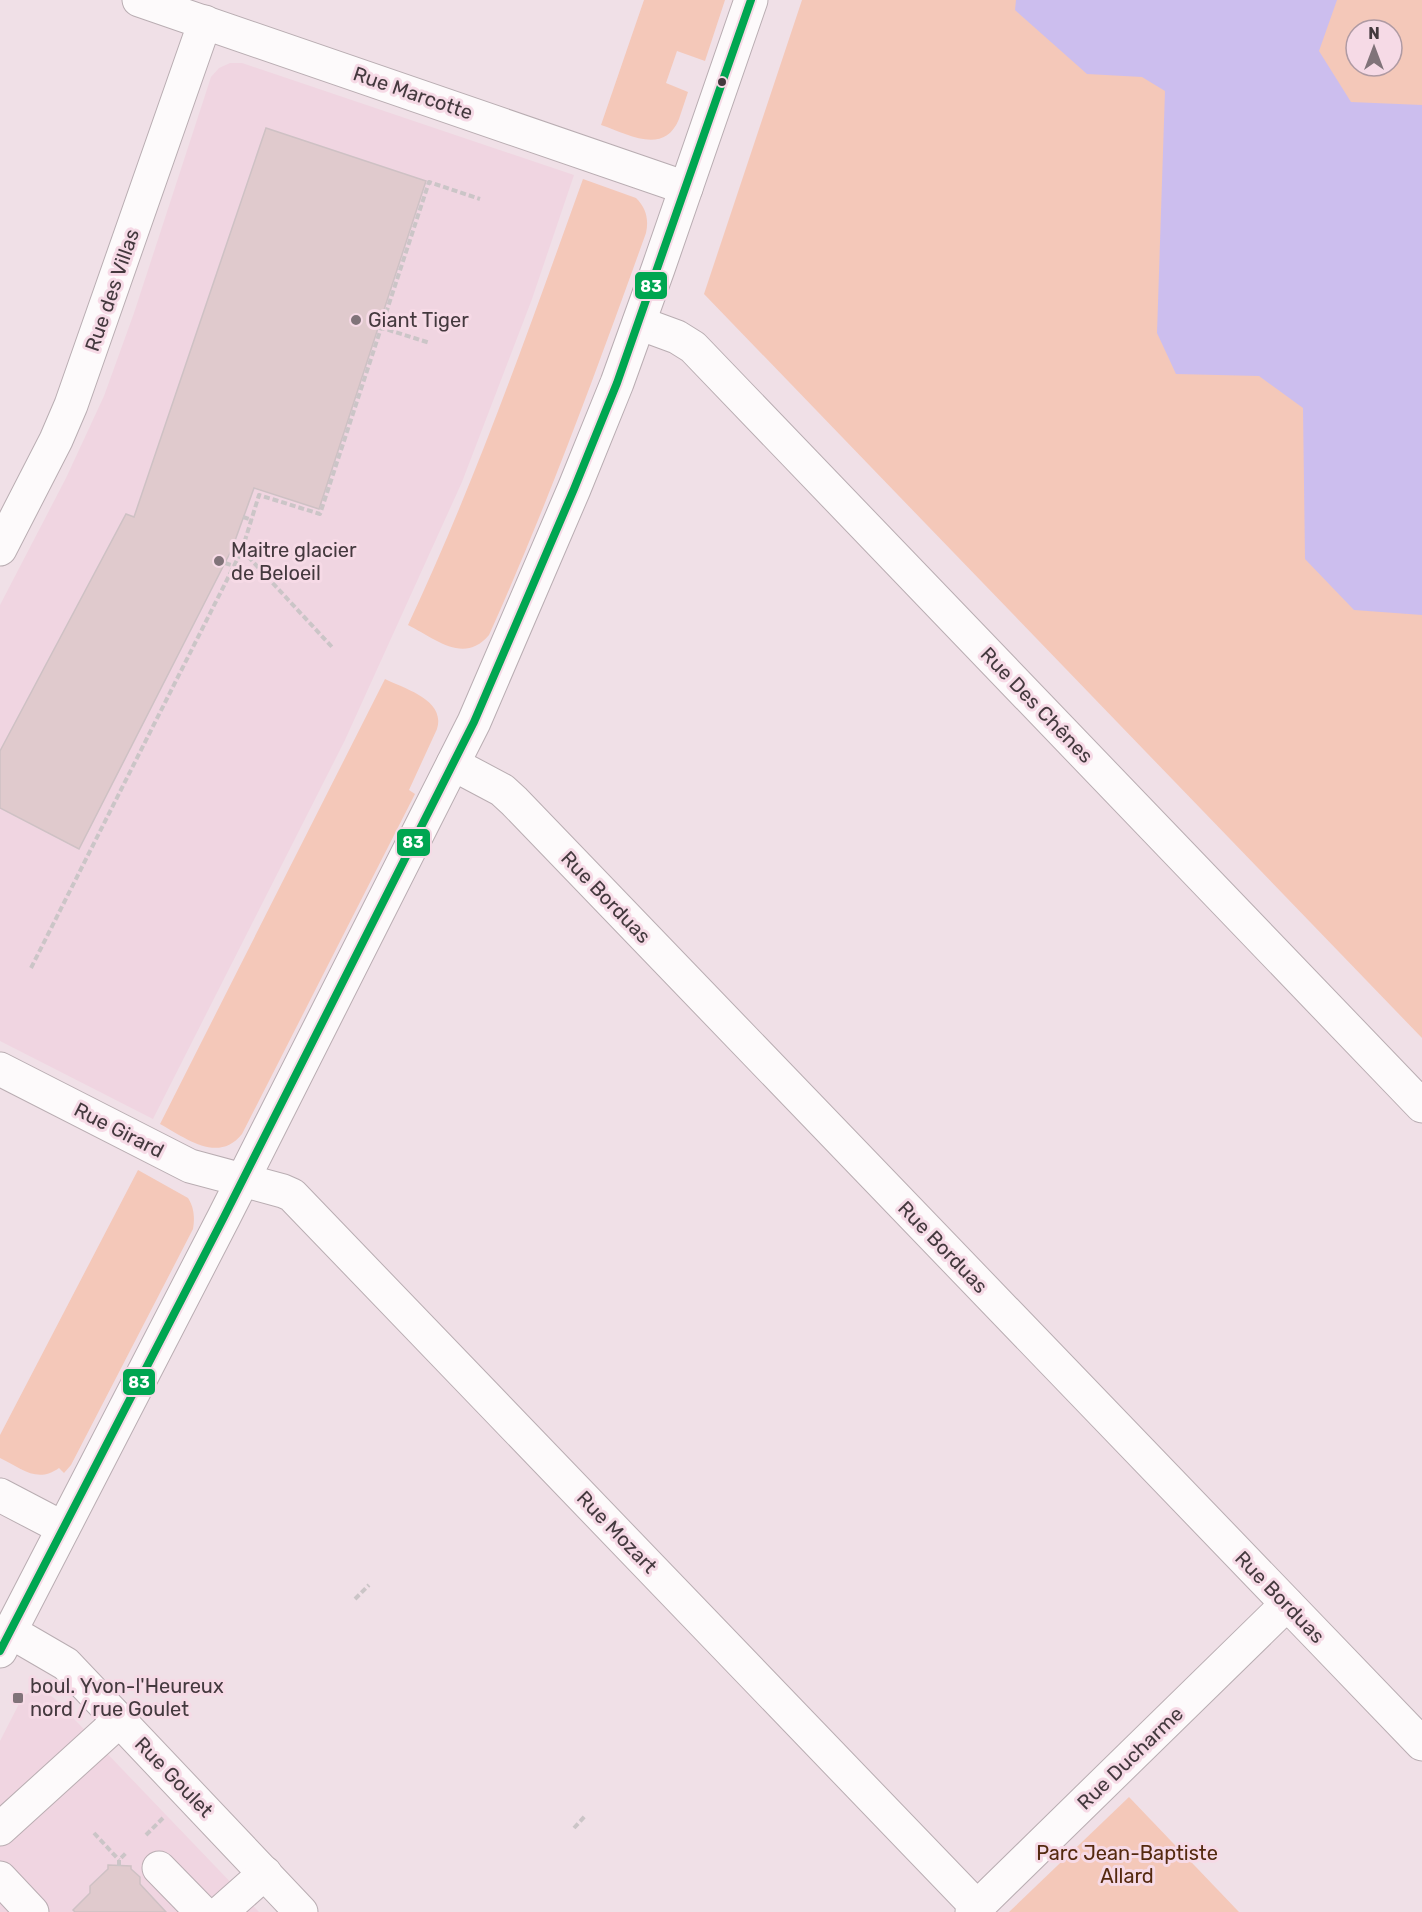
<svg xmlns="http://www.w3.org/2000/svg" width="1422" height="1912" viewBox="0 0 1422 1912" font-family="Rubik,sans-serif">
	<style>
		.built { fill: #f0d5e1 }
		.green { fill: #f4c8b9; fill-rule: evenodd }
		.water { fill: #ccbeee }
		.building { fill: #e0cacd; stroke: #cec1c4; stroke-width: 1.5 }
		.lines { fill: none; stroke-linecap: round; stroke-linejoin: round }
		.minor-casing { stroke: #b9adb2; stroke-width: 35 }
		.path { stroke: #cbc5c7; stroke-width: 4; stroke-dasharray: 6 3; stroke-linecap: butt }
		.minor { stroke: #fdfafb; stroke-width: 33 }
		.bus-1-casing { stroke: #f6dae6; stroke-width: 12 }
		.bus-1 { stroke: #00a651; stroke-width: 8 }
		.bus-dot { fill: #44393e; stroke: #f6dae6; stroke-width: 2 }
		.poi-dot { fill: #807379; stroke: #f6dae6; stroke-width: 2 }
		.labels { text-anchor: middle; dominant-baseline: central; stroke-width: 6; stroke-linejoin: round; paint-order: stroke }
		.street-label { font-size: 20px; fill: #44393e; stroke: #f6dae6 }
		.poi-label { font-size: 20px; fill: #44393e; stroke: #f6dae6; text-anchor: start }
		.park-label { font-size: 20px; fill: #54290f; stroke: #f6dae6 }
		.line-badge { stroke: #f6dae6; stroke-width: 2 }
		.badge-label { font-size: 16px; text-anchor: middle; font-weight: bold; fill: #fff }
	</style>
	<rect width="100%" height="100%" fill="#f0e0e7"/>
	<g class="built">
		<polygon points="230,63 242,63 574,175 532,299 462,482 345,740 153,1119 0,1041 0,605 66,478 104,396 134,313 211,77 219,68"/>
		<polygon points="30,1692 47,1693 54,1698 259,1912 0,1912 0,1741 23,1696"/>
	</g>
	<g class="green">
		<path d="M644,0H725L705,61L677,51L666,83L688,92C685,101 682,110 679,119C664,156 628,134 601,125Z"/>
		<path d="M802,0H1422V1038L704,294ZM1356,30H1392V66H1356Z"/>
		<path d="M583,179L636,198C646,208 649,219 646,233C597,369 548,504 489,635C464,665 434,638 408,625C476,480 529,329 583,179Z"/>
		<path d="M385,679C405,689 446,700 437,729L409,790L415,794L242,1134C218,1164 186,1138 160,1124Z"/>
		<path d="M138,1170L188,1198C194,1207 195,1218 193,1229L71,1465L64,1473L59,1468C37,1484 21,1468 0,1458V1435Z"/>
		<polygon points="1129,1797 1239,1912 1009,1912"/>
	</g>
	<polygon class="water" points="1016,0 1337,0 1319,51 1351,102 1422,105 1422,615 1354,610 1305,559 1303,408 1259,376 1176,374 1157,333 1165,91 1142,77 1087,74 1015,10"/>
	<g class="building">
		<polygon points="266,128 426,181 319,509 254,488 232,549 79,849 0,808 0,751 126,514 134,517"/>
		<polygon points="108,1865 131,1866 131,1869 140,1877 140,1884 166,1912 75,1912 73,1910 90,1893 90,1886 108,1869"/>
	</g>
	<g class="lines">
		<g class="minor-casing">
			<g id="minor">
				<polyline points="139,0 686,188"/>
				<polyline points="639,323 677,337 693,347 1422,1106"/>
				<polyline points="0,549 56,440 71,405 205,22"/>
				<polyline points="453,764 502,790 514,801 1422,1744"/>
				<polyline points="0,1069 190,1166 283,1191 292,1195 977,1907"/>
				<polyline points="0,1495 63,1528"/>
				<polyline points="11,1632 66,1664 301,1912"/>
				<polyline points="0,1651 224,1217 474,722 574,489 617,383 658,269 751,0"/>
				<polyline points="0,1829 120,1720"/>
				<polyline points="159,1868 202,1912"/>
				<polyline points="0,1878 32,1912"/>
				<polyline points="221,1912 265,1873"/>
				<polyline points="972,1912 1287,1604"/>
			</g>
		</g>
		<g class="path">
			<polyline points="379,327 430,343"/>
			<polyline points="243,517 252,520"/>
			<polyline points="242,550 332,647"/>
			<polyline points="225,563 234,566"/>
			<polyline points="31,968 242,550 259,495 320,514 429,182 480,199"/>
			<polyline points="355,1599 369,1585"/>
			<polyline points="574,1828 586,1815"/>
			<polyline points="94,1833 119,1860"/>
			<polyline points="146,1835 164,1817"/>
			<polyline points="119,1866 119,1860 127,1852"/>
		</g>
		<use href="#minor" class="minor"/>
		<g class="bus-1-casing">
			<polyline id="bus-1" points="0,1651 224,1217 474,722 574,489 617,383 751,0"/>
		</g>
		<use href="#bus-1" class="bus-1"/>
	</g>
	<circle class="bus-dot" cx="722" cy="82" r="5"/>
	<g class="poi-dot">
		<circle cx="356" cy="320" r="6"/>
		<circle cx="219" cy="561" r="6"/>
		<rect x="12" y="1692" width="12" height="12" rx="3"/>
	</g>
	<g class="labels">
		<g class="street-label">
			<text transform="translate(413 93) rotate(19)">Rue Marcotte</text>
			<text transform="translate(112 290) rotate(-71)">Rue des Villas</text>
			<text transform="translate(1037 705) rotate(46)">Rue Des Chênes</text>
			<text transform="translate(606 897) rotate(46)">Rue Borduas</text>
			<text transform="translate(119 1130) rotate(27)">Rue Girard</text>
			<text transform="translate(943 1247) rotate(46)">Rue Borduas</text>
			<text transform="translate(617 1532) rotate(46)">Rue Mozart</text>
			<text transform="translate(1280 1597) rotate(46)">Rue Borduas</text>
			<text transform="translate(1130 1758) rotate(-44)">Rue Ducharme</text>
			<text transform="translate(174 1777) rotate(46)">Rue Goulet</text>
		</g>
		<g class="poi-label">
			<text x="368" y="320">Giant Tiger</text>
			<text x="231" y="550">Maitre glacier<tspan x="231" dy="23">de Beloeil</tspan></text>
			<text x="30" y="1686">boul. Yvon-l'Heureux<tspan x="30" dy="23">nord / rue Goulet</tspan></text>
		</g>
		<g class="park-label">
			<text x="1127" y="1853">Parc Jean-Baptiste<tspan x="1127" dy="23">Allard</tspan></text>
		</g>
	</g>
	<g class="line-badge">
		<rect x="634" y="271" width="34" height="29" rx="6" fill="#00a651"/>
		<rect x="396" y="828" width="35" height="29" rx="6" fill="#00a651"/>
		<rect x="122" y="1368" width="34" height="28" rx="6" fill="#00a651"/>
	</g>
	<g class="badge-label">
		<text x="651" y="292">83</text>
		<text x="413" y="848">83</text>
		<text x="139" y="1388">83</text>
	</g>
	<g transform="translate(1374 48)"><circle r="28" fill="#f6dae6" stroke="#af9aa3" stroke-width="1.5"/>
	<path d="M0-4.5L10 22L0 15L-10 22Z" fill="#807379"/>
	<text y="-9" font-size="16" font-weight="bold" text-anchor="middle" fill="#44393e">N</text>
	</g>
</svg>
